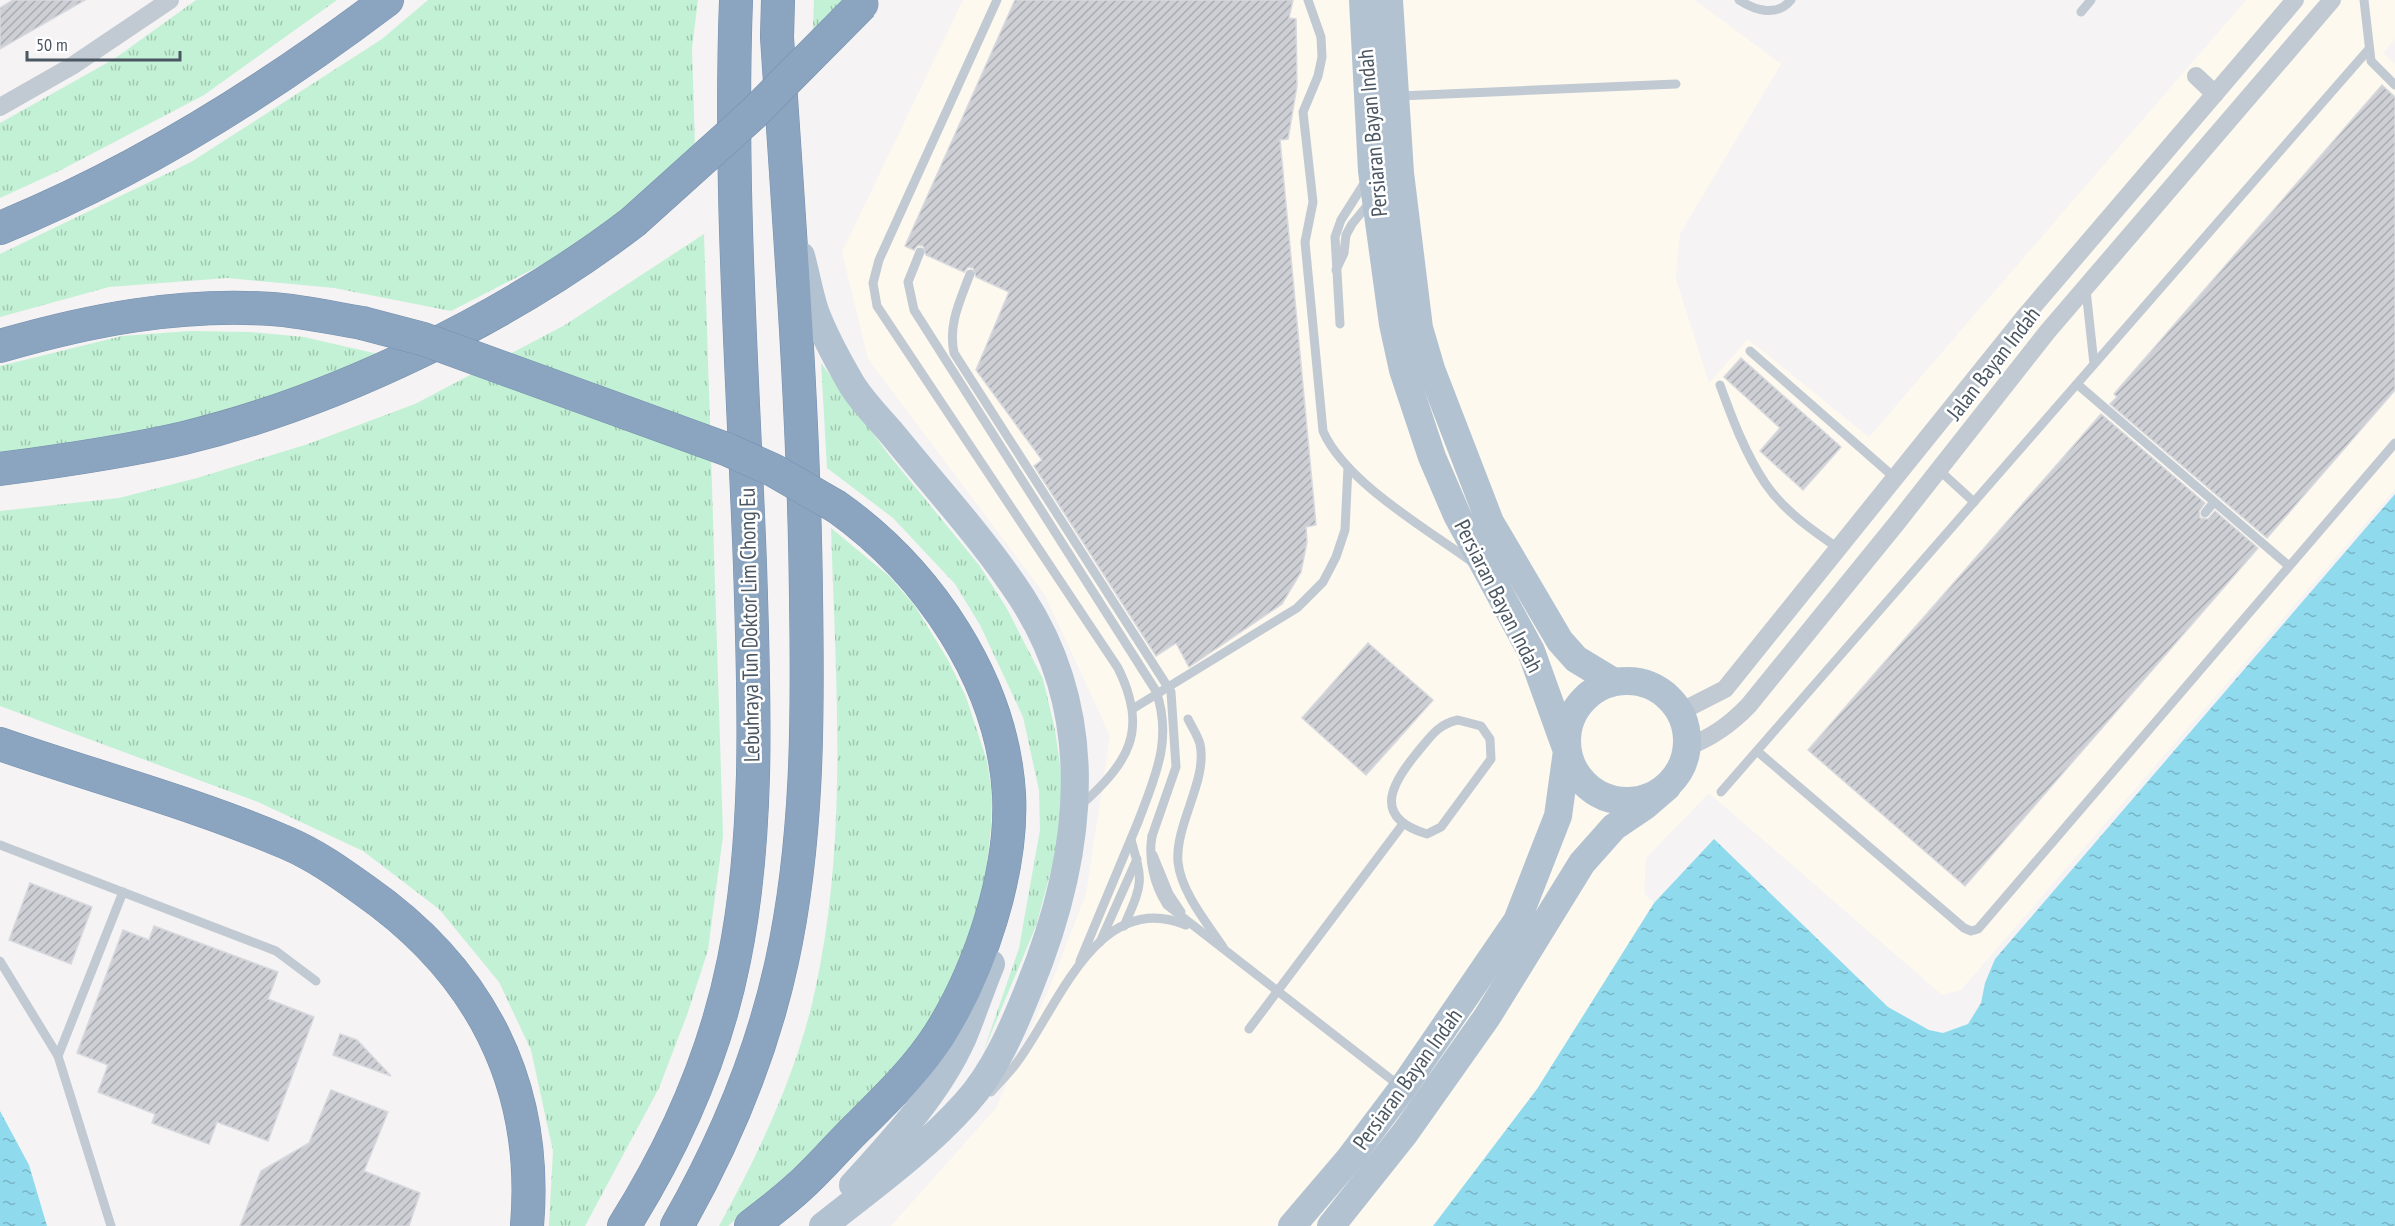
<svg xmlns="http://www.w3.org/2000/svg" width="2395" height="1226" viewBox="0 0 2395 1226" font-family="'PT Sans Narrow',sans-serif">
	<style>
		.commercial { fill: #fdf9ef }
		.grass { fill: url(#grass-tufts) }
		.water { fill: url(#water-ripples) }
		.building { fill: url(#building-hatch); stroke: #d7d9de; stroke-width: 1.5 }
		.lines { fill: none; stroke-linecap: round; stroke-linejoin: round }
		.highway-casing { stroke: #7690ad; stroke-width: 34 }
		.lane { stroke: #c1cad2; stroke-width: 9 }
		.street { stroke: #c1cad2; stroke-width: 18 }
		.primary { stroke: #b3c2d1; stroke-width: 28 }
		.highway { stroke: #8ba5c1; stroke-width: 33 }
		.highway-bridge-casing { stroke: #7690ad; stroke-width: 34; stroke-linecap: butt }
		.lane-bridge { stroke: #c1cad2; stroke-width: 9 }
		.highway-bridge { stroke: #8ba5c1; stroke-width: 33 }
		.labels { text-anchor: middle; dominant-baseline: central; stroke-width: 5; stroke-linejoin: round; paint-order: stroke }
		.street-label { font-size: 22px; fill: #4a5661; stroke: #fff }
	</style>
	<defs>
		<pattern id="grass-tufts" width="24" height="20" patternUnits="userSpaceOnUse" patternTransform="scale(1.5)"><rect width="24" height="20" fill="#c3f1d5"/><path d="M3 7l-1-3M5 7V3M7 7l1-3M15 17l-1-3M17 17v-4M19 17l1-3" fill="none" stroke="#a0c6b0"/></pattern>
		<pattern id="water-ripples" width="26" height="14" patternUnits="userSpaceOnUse" patternTransform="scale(1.5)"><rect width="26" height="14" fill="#90daee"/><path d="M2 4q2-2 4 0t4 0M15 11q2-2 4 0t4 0" fill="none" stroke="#78b4c4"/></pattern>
		<pattern id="building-hatch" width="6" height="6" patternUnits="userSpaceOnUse" patternTransform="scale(1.5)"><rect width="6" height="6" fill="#cdcfd5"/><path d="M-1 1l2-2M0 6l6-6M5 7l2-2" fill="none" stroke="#a8abb0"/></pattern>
	</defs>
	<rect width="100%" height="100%" fill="#f5f3f3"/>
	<polygon class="commercial" points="963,0 1695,0 1781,64 1680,234 1676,279 1709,383 1748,339 1869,437 2246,0 2395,0 2395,39 2383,53 2395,64 2395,489 1961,990 1942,995 1709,793 1646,858 1644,893 1654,903 1537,1089 1433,1226 891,1226 996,1108 1054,977 1086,894 1110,736 1045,595 868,359 842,252"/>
	<g class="grass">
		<polygon points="196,0 337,0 204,95 61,170 0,198 0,123 114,59"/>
		<polygon points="428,0 698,0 692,48 695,148 588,241 451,311 334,288 227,278 109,287 0,317 0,254 191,162 382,39"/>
		<polygon points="814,0 852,0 812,49"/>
		<polygon points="704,234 723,836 708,950 687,1015 659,1088 585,1226 549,1226 553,1151 531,1050 499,982 439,909 363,851 258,802 0,706 0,511 119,498 197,478 305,445 415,404 565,325"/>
		<polygon points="190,331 250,332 304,337 391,357 223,414 60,446 0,455 0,366 122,336"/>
		<polygon points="821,363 889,455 979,565 1006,607 1043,679 1055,730 1064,792 1056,852 1036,926 984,1050 1019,948 1040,830 1039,790 1023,717 980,625 955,584 893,518 827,468"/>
		<path d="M831,528L889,576L915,606L948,660L966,697L987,761L992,793L991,827L986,874L979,908L948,991L899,1067L836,1132L728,1226H719C757,1157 793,1081 812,1004C849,848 836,686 831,528Z"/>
	</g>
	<g class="water">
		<polygon points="2395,494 2395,1226 1433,1226 1537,1089 1654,903 1714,839 1888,1007 1929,1030 1943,1033 1968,1024 1981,1003 1985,983 1995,959"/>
		<polygon points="0,1111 29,1165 47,1226 0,1226"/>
	</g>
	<g class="building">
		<polygon points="13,0 85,0 0,49 0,8"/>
		<polygon points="1015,0 1293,0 1289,18 1296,19 1297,86 1288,139 1280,140 1316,525 1306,527 1307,542 1301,572 1282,604 1189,667 1176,643 1156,656 1034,466 1042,460 976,370 1009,292 976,277 973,268 968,267 964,272 926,255 923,246 918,245 914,250 905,246"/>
		<polygon points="2382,85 2395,97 2395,390 2267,538 2110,404 2117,397 2114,394"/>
		<polygon points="1741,358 1841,447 1803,490 1760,451 1780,428 1724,377"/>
		<polygon points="2101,414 2205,503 2199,511 2200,518 2208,519 2215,511 2258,548 1965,886 1808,750"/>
		<polygon points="1368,643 1433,700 1366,775 1302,718"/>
		<polygon points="30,883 92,907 71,964 9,940"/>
		<polygon points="154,926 278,972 268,999 314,1017 268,1141 217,1122 209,1144 152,1123 155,1114 98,1092 108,1065 77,1053 123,930 149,940"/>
		<polygon points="340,1034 357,1040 391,1076 333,1055"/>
		<polygon points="331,1090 388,1112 364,1171 420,1193 409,1226 240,1226 261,1171 309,1143"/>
	</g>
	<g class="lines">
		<g class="highway-casing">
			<g id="highway">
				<path d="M0,228C138,172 268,90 387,0"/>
				<path d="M0,346C90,320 178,303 272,309C302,311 332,318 362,323"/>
				<path d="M0,469C61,461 124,452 184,438C337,401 509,317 633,222"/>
				<path d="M0,744C95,777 194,803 287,843C315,855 339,872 364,890C480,971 539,1084 527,1226"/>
				<path d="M624,1226C675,1145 715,1055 734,960C760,831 754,696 750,565C743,377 729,188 736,0"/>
				<path d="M677,1226C724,1144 762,1053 782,961C808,841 808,718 806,597C804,410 789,223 777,37L778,0"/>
				<path d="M751,1226C768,1213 785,1200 800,1186C822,1166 840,1144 861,1124C889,1096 917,1069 939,1035C980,970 1013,872 1009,794C1002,680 928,572 837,507"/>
			</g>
		</g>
		<g class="lane">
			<path d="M997,0L879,260L873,283L877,306L1118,668C1149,731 1129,762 1080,806"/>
			<path d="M1308,0L1321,37L1322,57L1318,76L1303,112L1313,202L1305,242L1323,431C1345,482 1427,529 1472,562"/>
			<path d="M1739,0C1756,11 1777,17 1791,0"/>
			<polyline points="2364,0 2371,61 2395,85"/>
			<polyline points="2081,12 2091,0"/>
			<polyline points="1400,96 1676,84"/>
			<polyline points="1336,270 1344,253 1346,235 1352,224 1371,201"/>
			<polyline points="2086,290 2094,364"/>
			<polyline points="1340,324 1335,237 1341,220 1367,179"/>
			<polyline points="1750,351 1895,478"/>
			<polyline points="2077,384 2289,566"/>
			<path d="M1720,385C1732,418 1745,453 1765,483C1783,510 1812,530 1838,548"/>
			<polyline points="1939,470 1974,502"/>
			<polyline points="2205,513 2214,502"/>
			<polyline points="1134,708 1297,608 1323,582 1336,557 1345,530 1348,467"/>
			<path d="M1188,719C1192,727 1198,736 1200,744C1208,780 1175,824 1178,862C1181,892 1207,923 1223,947"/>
			<path d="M1458,720L1481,726L1490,739L1491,759L1441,827L1427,834C1374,818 1389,787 1416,754C1429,739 1437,724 1458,720Z"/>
			<polyline points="1757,751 1964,928 1971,931 1978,929 2395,443"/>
			<polyline points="1721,792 2369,49"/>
			<path d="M1152,836C1148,859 1154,885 1167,905L1401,1087"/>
			<polyline points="0,845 276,951 316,981"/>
			<polyline points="1153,855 1169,894 1181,912"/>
			<path d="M1124,926C1142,884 1144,884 1131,840"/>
			<polyline points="1100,942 1137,859"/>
			<polyline points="0,961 58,1056 111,1226"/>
			<polyline points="1080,961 1138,822"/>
			<polyline points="1249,1029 1403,824"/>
			<polyline points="58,1056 123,892"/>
			<path d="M991,1092C999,1083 1008,1074 1015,1065C1056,1013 1096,887 1186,925"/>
		</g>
		<g class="street">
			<polyline points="2196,76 2215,94"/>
			<polyline points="0,107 72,66 170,0"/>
			<polyline points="1680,712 1725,689 2026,315 2295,0"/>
			<path d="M1687,747C1713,737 1731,724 1749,705L1896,524L2048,331L2332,0"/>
		</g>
		<g class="primary">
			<polyline points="1389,0 1400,173 1419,328 1431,369 1490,522 1560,641 1576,659 1614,682"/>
			<path d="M801,256C806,274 809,293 815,311C823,333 836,357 848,378C859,399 879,418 894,436C937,489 985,541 1022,598C1101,720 1081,861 1029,988C1013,1028 995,1071 966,1103C924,1150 872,1187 823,1226"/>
			<circle cx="1627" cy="741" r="60"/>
			<path d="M853,1185C894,1140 938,1093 963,1037C973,1013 981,988 991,964"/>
			<polyline points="1292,1226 1350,1158 1402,1089 1517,921 1558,816 1567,751 1531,651 1457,515 1432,457 1403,370 1393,324 1372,171 1363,0"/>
			<polyline points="1331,1226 1405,1133 1487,1017 1582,863 1614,827 1645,806 1667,787"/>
		</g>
		<use href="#highway" class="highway"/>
		<g class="highway-bridge-casing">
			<g id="highway-bridge">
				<polyline points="633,222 753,114 862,4"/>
				<polyline points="362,323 423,339 726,449 773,470 837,507"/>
			</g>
		</g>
		<g class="lane-bridge">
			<path d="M920,252L908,282L914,310L1156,691C1173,740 1155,777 1138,822"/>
			<path d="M970,274C960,301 948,324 954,353L1171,692L1176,767L1152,836"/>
		</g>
		<use href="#highway-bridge" class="highway-bridge"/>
	</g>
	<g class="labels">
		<g class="street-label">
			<text transform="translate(1372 133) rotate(-95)">Persiaran Bayan Indah</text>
			<text transform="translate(1993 363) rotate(-52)">Jalan Bayan Indah</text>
			<text transform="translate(1499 596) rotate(63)">Persiaran Bayan Indah</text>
			<text transform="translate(749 625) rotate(-91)">Lebuhraya Tun Doktor Lim Chong Eu</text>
			<text transform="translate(1407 1079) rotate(-54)">Persiaran Bayan Indah</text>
		</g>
	</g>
	<path d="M27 51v9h153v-9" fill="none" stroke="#4a5661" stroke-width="3"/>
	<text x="36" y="51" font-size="18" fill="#4a5661" stroke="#ffffff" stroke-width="4.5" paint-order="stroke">50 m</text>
</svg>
